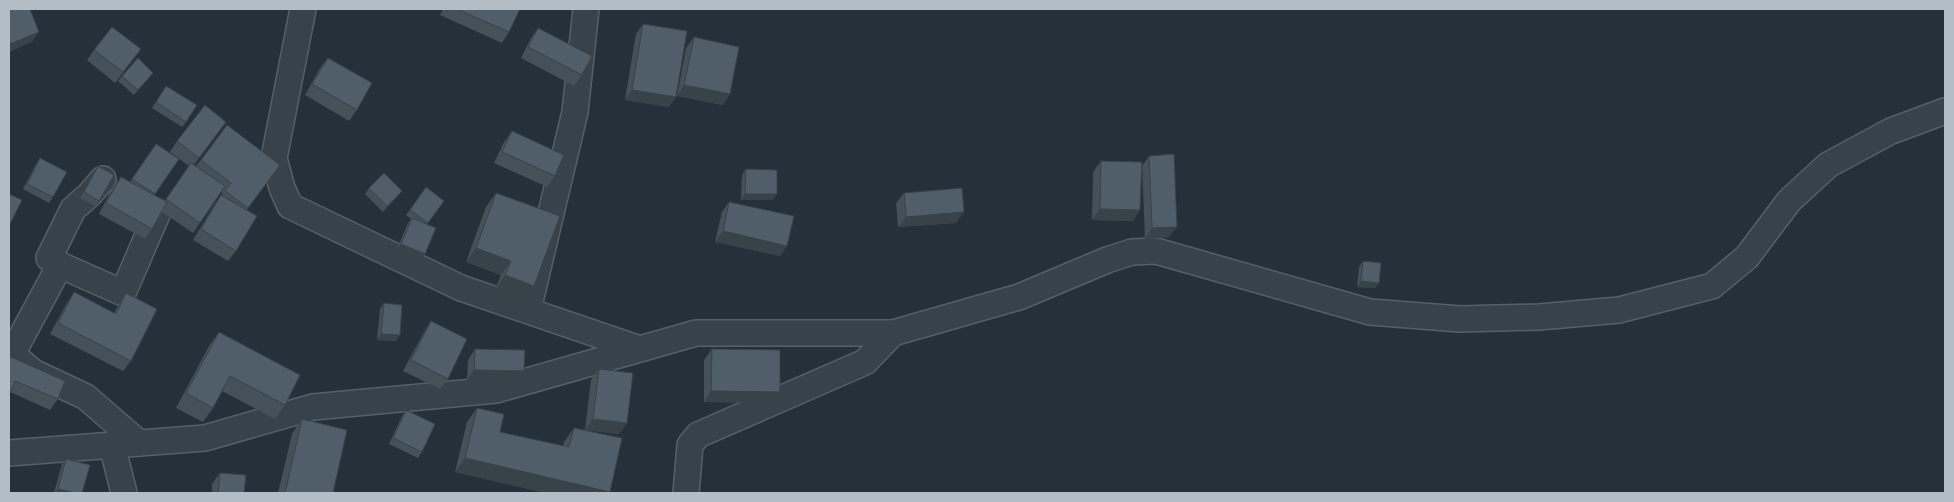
<svg xmlns="http://www.w3.org/2000/svg" width="1954" height="502" viewBox="0 0 1954 502" font-family="Figtree,sans-serif">
	<style>
		.lines { fill: none; stroke-linecap: round; stroke-linejoin: round }
		.minor-casing { stroke: #556068; stroke-width: 28 }
		.minor { stroke: #37424a; stroke-width: 25 }
		.wall { fill: #445159 }
		.shaded-wall { fill: #374249 }
		.building { fill: #4f5e68; stroke: #374249 }
	</style>
	<rect width="100%" height="100%" fill="#24313a"/>
	<g class="lines">
		<g class="minor-casing">
			<g id="minor">
				<polyline points="303,9 274,158 282,188 290,206 461,288 637,348"/>
				<polyline points="60,265 49,258 73,209 89,195 103,179"/>
				<polyline points="528,310 575,112 586,9"/>
				<polyline points="139,443 86,397 33,372 12,354 60,265 123,293 158,212"/>
				<polyline points="112,445 124,493"/>
				<polyline points="9,453 205,438 313,407 496,390 696,333 893,333 1019,297 1107,260 1132,252 1156,251 1370,312 1460,319 1539,317 1619,310 1712,286 1747,257 1789,201 1828,165 1891,131 1945,111"/>
				<polyline points="686,493 690,445 698,435 865,362 893,333"/>
			</g>
		</g>
		<use href="#minor" class="minor"/>
	</g>
	<g class="wall">
		<polygon points="443,9 520,9 509,32 502,43 440,15"/>
		<polygon points="643,24 669,107 625,100 636,34"/>
		<polygon points="538,28 582,75 574,86 521,58 531,38"/>
		<polygon points="694,37 723,105 677,96 686,48"/>
		<polygon points="94,50 133,60 115,83 87,60"/>
		<polygon points="328,58 357,110 349,121 305,95 320,68"/>
		<polygon points="122,76 149,78 134,95 118,81"/>
		<polygon points="166,86 186,122 182,127 152,108"/>
		<polygon points="226,122 194,165 196,166 227,125 280,165 247,210 236,251 228,261 193,240 214,205 223,193 221,192 193,233 162,212 152,229 145,239 99,214 113,187 121,177 130,182 156,144 179,159 154,195 165,201 189,166 170,152 177,141"/>
		<polygon points="512,131 555,176 547,187 494,163 504,142"/>
		<polygon points="1149,156 1169,237 1145,239 1142,166"/>
		<polygon points="40,158 53,197 49,203 23,189 36,164"/>
		<polygon points="1101,161 1133,221 1092,220 1093,172"/>
		<polygon points="98,166 99,201 95,206 80,198"/>
		<polygon points="746,169 773,200 741,200 742,175"/>
		<polygon points="426,187 444,201 427,224 421,260 397,249 408,223 411,219 406,215"/>
		<polygon points="369,188 398,196 383,212 365,194"/>
		<polygon points="496,193 524,300 495,290 501,275 466,262 486,207"/>
		<polygon points="904,193 956,223 898,227 896,203"/>
		<polygon points="729,202 787,246 780,256 715,242 722,212"/>
		<polygon points="1363,261 1379,283 1375,288 1357,287 1359,267"/>
		<polygon points="74,292 114,313 119,304 126,293 131,361 123,371 50,334 67,303"/>
		<polygon points="384,303 396,341 377,340 380,309"/>
		<polygon points="431,321 448,379 440,389 403,371 424,332"/>
		<polygon points="219,332 285,405 275,419 222,391 213,408 203,422 176,408 209,346"/>
		<polygon points="475,349 524,371 517,382 467,380 468,360"/>
		<polygon points="712,349 772,403 704,402 704,360"/>
		<polygon points="9,356 58,399 50,410 10,392"/>
		<polygon points="599,369 627,423 619,434 585,430 591,380"/>
		<polygon points="477,408 500,432 563,446 564,442 574,428 609,493 546,493 455,472 467,422"/>
		<polygon points="406,410 422,452 418,458 389,444 402,416"/>
		<polygon points="302,419 333,493 278,493 292,434"/>
		<polygon points="66,459 82,493 54,493 62,464"/>
		<polygon points="220,473 244,493 212,493 212,484"/>
	</g>
	<g class="shaded-wall">
		<polygon points="39,32 32,42 9,52 9,46 10,44"/>
		<polygon points="141,49 133,60 115,83 123,72"/>
		<polygon points="684,85 730,94 723,105 677,96"/>
		<polygon points="632,90 676,97 669,107 625,100"/>
		<polygon points="226,122 219,132 192,168 199,158"/>
		<polygon points="402,191 398,196 383,212 387,206"/>
		<polygon points="745,194 777,194 773,200 741,200"/>
		<polygon points="1100,209 1140,210 1133,221 1092,220"/>
		<polygon points="964,212 956,223 898,227 906,217"/>
		<polygon points="1177,227 1169,237 1145,239 1152,228"/>
		<polygon points="723,231 787,246 780,256 715,242"/>
		<polygon points="401,244 425,254 421,260 397,249"/>
		<polygon points="476,248 511,261 501,275 466,262"/>
		<polygon points="505,275 534,286 524,300 495,290"/>
		<polygon points="1361,281 1379,283 1375,288 1357,287"/>
		<polygon points="381,334 400,335 396,341 377,340"/>
		<polygon points="474,370 524,371 517,382 467,380"/>
		<polygon points="711,391 780,392 772,403 704,402"/>
		<polygon points="593,419 627,423 619,434 585,430"/>
		<polygon points="465,458 610,492 609,493 546,493 455,472"/>
		<polygon points="58,489 75,493 55,493"/>
	</g>
	<g class="building">
		<polygon points="9,9 30,9 39,32 10,44 9,40"/>
		<polygon points="457,9 520,9 509,32"/>
		<polygon points="643,24 687,31 676,97 632,90"/>
		<polygon points="112,27 141,49 123,72 94,50"/>
		<polygon points="538,28 592,56 582,75 528,47"/>
		<polygon points="694,37 739,47 730,94 684,85"/>
		<polygon points="138,58 153,73 138,90 122,76"/>
		<polygon points="328,58 372,83 357,110 312,84"/>
		<polygon points="166,86 197,105 186,122 156,102"/>
		<polygon points="205,105 226,122 199,158 177,141"/>
		<polygon points="227,125 280,165 248,208 225,191 231,183 201,160"/>
		<polygon points="512,131 564,155 555,176 502,152"/>
		<polygon points="156,144 179,159 155,194 132,179"/>
		<polygon points="1174,154 1177,227 1152,228 1149,156"/>
		<polygon points="40,158 67,172 53,197 27,184"/>
		<polygon points="1101,161 1142,162 1140,210 1100,209"/>
		<polygon points="191,163 225,186 200,223 166,199"/>
		<polygon points="98,166 114,175 99,201 84,192"/>
		<polygon points="746,169 777,170 777,194 745,194"/>
		<polygon points="384,173 402,191 387,206 369,188"/>
		<polygon points="121,177 167,202 152,229 106,203"/>
		<polygon points="426,187 444,201 428,223 410,210"/>
		<polygon points="962,188 964,212 906,217 904,193"/>
		<polygon points="496,193 560,216 534,286 505,275 511,261 476,248"/>
		<polygon points="9,194 22,200 9,226"/>
		<polygon points="221,195 257,216 236,251 201,229"/>
		<polygon points="729,202 794,216 787,246 723,231"/>
		<polygon points="412,218 436,228 425,254 401,244"/>
		<polygon points="1363,261 1381,263 1379,283 1361,281"/>
		<polygon points="74,292 116,314 126,293 157,309 131,361 58,323"/>
		<polygon points="384,303 402,305 400,335 381,334"/>
		<polygon points="431,321 467,339 448,379 411,360"/>
		<polygon points="219,332 300,375 285,405 230,376 213,408 186,393"/>
		<polygon points="475,349 525,350 524,371 474,370"/>
		<polygon points="712,349 780,350 780,392 711,391"/>
		<polygon points="9,356 65,381 58,399 15,381 9,395"/>
		<polygon points="599,369 633,373 627,423 593,419"/>
		<polygon points="477,408 504,414 500,432 569,447 574,428 622,438 610,492 465,458"/>
		<polygon points="406,410 435,424 422,452 393,438"/>
		<polygon points="302,419 347,430 333,493 285,493"/>
		<polygon points="66,459 90,465 82,493 75,493 58,489"/>
		<polygon points="220,473 246,475 244,493 218,493"/>
	</g>
	<rect width="1954" height="502" fill="none" stroke="#b3bdc6" stroke-width="20"/>
</svg>
